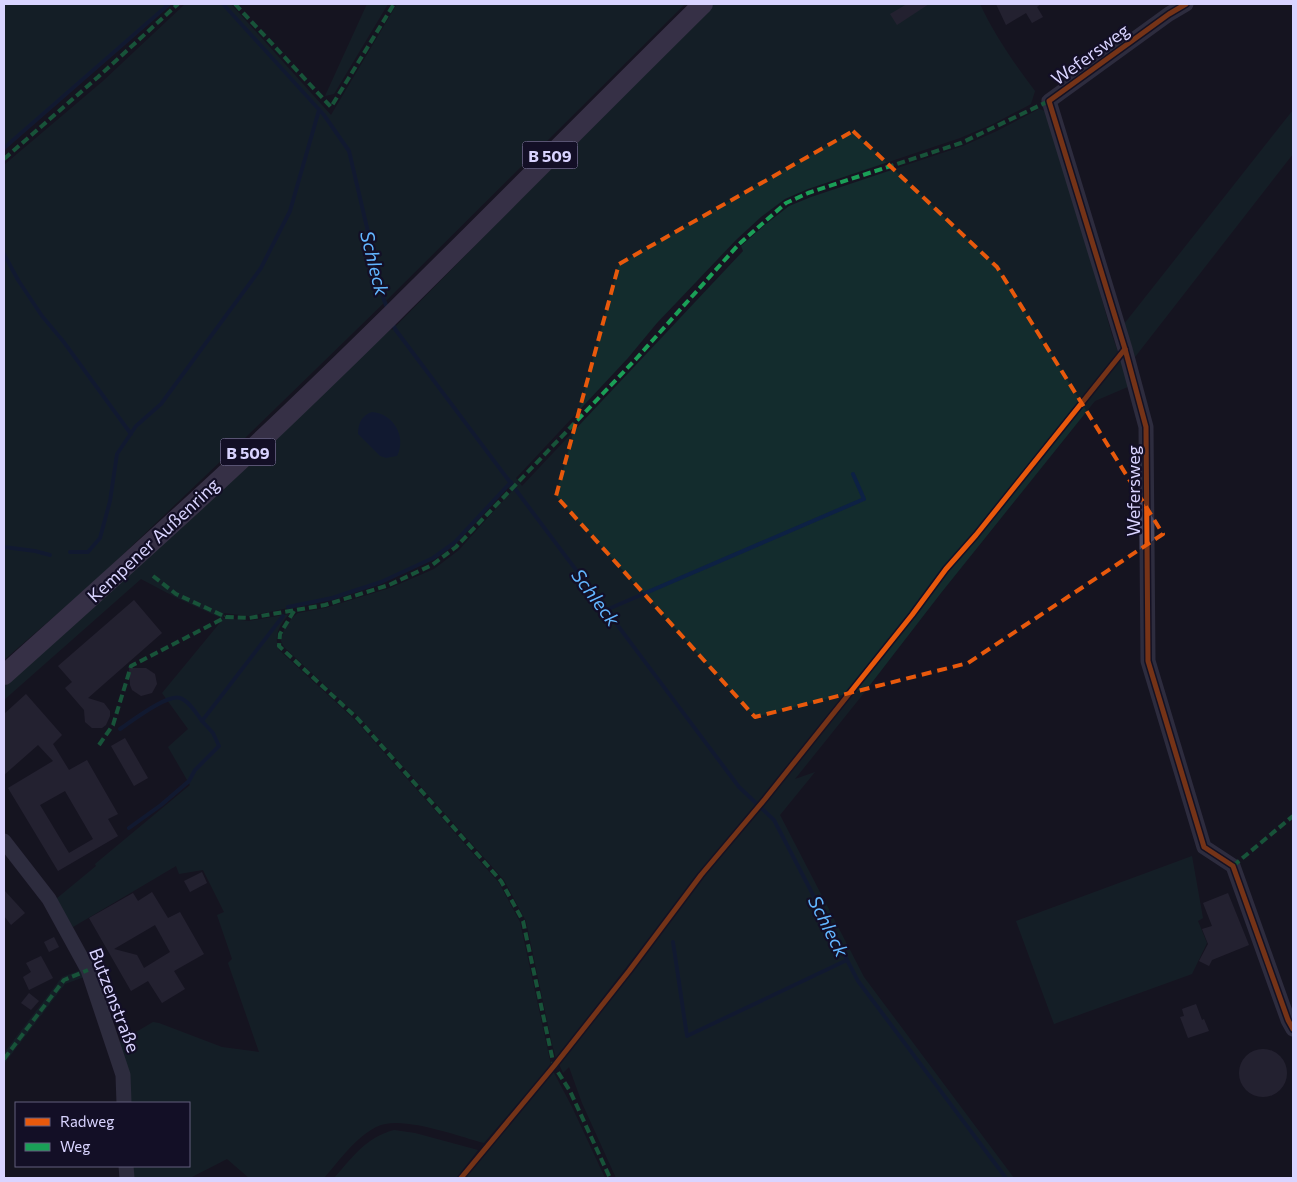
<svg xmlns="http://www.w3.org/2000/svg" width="1297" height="1182" viewBox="0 0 1297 1182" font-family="Commissioner,sans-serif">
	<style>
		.green { fill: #132c2d }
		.water { fill: #0d2144 }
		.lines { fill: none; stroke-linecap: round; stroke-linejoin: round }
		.stream { stroke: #0d2144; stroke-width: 4 }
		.building { fill: #343243; fill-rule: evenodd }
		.minor { stroke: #4a4962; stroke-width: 15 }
		.major { stroke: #5e5373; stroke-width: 20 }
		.quiet { stroke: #1a9f57; stroke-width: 4; stroke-dasharray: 8 4; stroke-linecap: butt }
		.cycleway-casing { stroke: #130f26; stroke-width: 8 }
		.cycleway { stroke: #e8590c; stroke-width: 5 }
		.marked { fill: none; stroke: #e8590c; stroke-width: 4; stroke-dasharray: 10 6; stroke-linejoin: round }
		.labels { text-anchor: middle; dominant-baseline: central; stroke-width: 4.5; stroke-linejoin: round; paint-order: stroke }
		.shield { fill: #130f26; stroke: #9e99be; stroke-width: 1 }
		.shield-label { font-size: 16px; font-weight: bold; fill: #d9d4ff }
		.street-label { font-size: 18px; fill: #d9d4ff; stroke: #130f26 }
		.water-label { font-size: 19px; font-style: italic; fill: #62b6ff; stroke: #130f26 }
	</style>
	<rect width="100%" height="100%" fill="#161421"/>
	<g class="green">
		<polygon points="4,4 170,4 4,149"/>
		<polygon points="185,4 231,4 331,115 397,4 685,4 391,296 245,438 95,581 4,660 4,165 103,81"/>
		<polygon points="367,4 388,4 334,94 325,96"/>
		<path d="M713,4H980C995,36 1014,63 1035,91L1031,104L993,124L960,138L808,189L785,199L761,217L736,240L657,323L628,358L516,478L522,486L743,251L741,246L766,224L789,206L811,197L963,146L997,131L1039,109L1048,112L1112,335L1130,386L1095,401L941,593L860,698L795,779L815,772L780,815L864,977L1014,1178H616L582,1103L569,1067L563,1073L559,1064L706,873L756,812L752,809L701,871L556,1058L552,1044L526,921L504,880L359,717L284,647L281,641L284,629L292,618L298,613L325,608L390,588L434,569L459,550L511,492L508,487L445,552L379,584L332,599L249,616L224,613L223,618L249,621L289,614C280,625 273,635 279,650L356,721L499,883L520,922L551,1065L484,1143C457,1136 400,1114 376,1127C355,1138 339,1161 324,1178H249L227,1159L190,1178H132V1166H189V1103H130L119,1042L153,1022L159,1023L222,1047L259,1052L228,963L232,959L217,915L224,912L203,870L179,874L176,866L73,927L56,899L96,866L95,864L190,785L168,747L188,729L162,693L223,619L175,597L141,579L4,700V683L391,329L392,330Z"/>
		<polygon points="1293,110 1293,154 1135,357 1124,324"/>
		<polygon points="1192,856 1203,918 1198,921 1207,943 1192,974 1054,1024 1016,921"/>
		<polygon points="81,970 84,977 65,984 4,1064 4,1053 62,977"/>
		<polygon points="553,1071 572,1107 605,1178 465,1178"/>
		<path d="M394,1130L415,1133L478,1150L457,1178H334C354,1156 365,1138 394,1130Z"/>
	</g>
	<path class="water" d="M372,412C393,413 407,437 397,456L386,458L380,456L358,434C358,423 362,415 372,412Z"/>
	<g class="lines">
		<g class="stream">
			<polyline points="223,4 324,115 349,151 384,300 388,310"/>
			<polyline points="4,148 169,4"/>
			<polyline points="4,254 18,280 42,316 63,341 131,434"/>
			<polyline points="392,321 395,329 739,787 774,820 858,981 1006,1178"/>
			<polyline points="4,547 35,551 50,555"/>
			<polyline points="70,552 88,552 100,538 110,501 117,454 136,426 161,404 261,268 290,211 319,110"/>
			<polyline points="288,607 332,598 381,582 433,558 454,543 511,482"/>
			<polyline points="606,610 864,499 853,474"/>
			<path d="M120,729C132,721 167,694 180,698C189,701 197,714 202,721"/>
			<polyline points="129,828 161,805 189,781 195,770 219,746 213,733 202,721 283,616"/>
			<polyline points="673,942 687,1036 847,960"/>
		</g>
	</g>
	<g class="building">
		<polygon points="907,4 929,4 897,25 890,14"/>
		<polygon points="996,4 1041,4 1037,7 1043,17 1032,23 1026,13 1006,25"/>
		<polygon points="134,600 162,633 88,698 104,703 110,711 110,716 106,725 102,728 92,728 85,722 84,710 65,688 72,682 58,666"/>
		<polygon points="129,668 146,668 155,674 157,684 152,693 141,696 132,690 130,685"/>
		<path d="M26,694L62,735L53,744L69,770L87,760L118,814L108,819L118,836L58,871L8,788L53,761L38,745L4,775V714ZM65,791L93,839L69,853L40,805Z"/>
		<polygon points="125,738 148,778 134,786 111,746"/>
		<polygon points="202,872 207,883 190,892 184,881"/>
		<polygon points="4,890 25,913 11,925 4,916"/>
		<path d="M152,892L168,918L180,912L204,954L174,971L185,989L162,1003L148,981L131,991L89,918L133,893L138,901ZM155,925L170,952L144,968L137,955L114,949Z"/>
		<polygon points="1228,893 1249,945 1212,960 1209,966 1199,961 1208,944 1202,929 1212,926 1203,903"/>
		<polygon points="54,937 59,947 49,952 44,942"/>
		<polygon points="41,956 53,978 29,990 23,977 31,972 26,963"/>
		<polygon points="29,993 39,1001 31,1010 21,1003"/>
		<polygon points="1196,1004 1202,1020 1204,1019 1209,1031 1188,1038 1180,1017 1184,1016 1182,1009"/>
		<circle cx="1263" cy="1073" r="24"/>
	</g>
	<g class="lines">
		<g class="minor">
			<polyline points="1186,4 1169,14 1049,101 1125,349 1146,427 1148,661 1204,847 1233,866 1288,1020 1293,1029"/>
			<polyline points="4,841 49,899 88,970 123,1075 124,1103"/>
			<polyline points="126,1166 127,1178"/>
		</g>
		<path class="major" d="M4,675C80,607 156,539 231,469C392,318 546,159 703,4"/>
		<g class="quiet">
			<polyline points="235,4 331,107 394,4"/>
			<polyline points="4,159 98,77 178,4"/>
			<polyline points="153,576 176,594 226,617 249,618 325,605 389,585 432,565 456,547 636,359 739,244 786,203 808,193 961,143 1049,101"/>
			<polyline points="294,611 280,634 279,646 358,719 501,881 523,921 554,1066 570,1091 610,1178"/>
			<polyline points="99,745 113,725 131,666 226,617"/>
			<polyline points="1233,866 1293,816"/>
			<polyline points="4,1059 64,980 88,970"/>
		</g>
		<g class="cycleway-casing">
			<g id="cycleway">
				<polyline points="1186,4 1169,14 1049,101 1125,349 1146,427 1148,661 1204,847 1233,866 1288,1020 1293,1029"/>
				<polyline points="461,1178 554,1066 629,971 701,875 765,799 912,615 946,569 976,535 1125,349"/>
			</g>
		</g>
		<use href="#cycleway" class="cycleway"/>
	</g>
	<path d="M0 0H1297V1182H0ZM853,131L997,267L1163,534L968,663L755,717L556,496L619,264Z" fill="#161421" fill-opacity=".55" fill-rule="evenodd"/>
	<path class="marked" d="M853,131L997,267L1163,534L968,663L755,717L556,496L619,264Z"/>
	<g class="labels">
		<g class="shield">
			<rect x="522.5" y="141.5" width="55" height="27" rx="4"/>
			<rect x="220.5" y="438.5" width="55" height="27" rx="4"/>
		</g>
		<g class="shield-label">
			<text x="550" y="155">B 509</text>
			<text x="248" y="452">B 509</text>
		</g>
		<g class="street-label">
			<text transform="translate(1090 54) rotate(-36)">Wefersweg</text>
			<text transform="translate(1133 491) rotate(-90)">Wefersweg</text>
			<text transform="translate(153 540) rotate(-43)">Kempener Außenring</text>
			<text transform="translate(115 1000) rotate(69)">Butzenstraße</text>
		</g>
		<g class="water-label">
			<text transform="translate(375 263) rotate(76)">Schleck</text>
			<text transform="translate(596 597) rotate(53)">Schleck</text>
			<text transform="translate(829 926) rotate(63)">Schleck</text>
		</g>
	</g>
	<rect width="1297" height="1182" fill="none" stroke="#d9d4ff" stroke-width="10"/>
	<rect x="15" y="1102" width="175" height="65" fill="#130f26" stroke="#625e7d"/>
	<rect x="25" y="1118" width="25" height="8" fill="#e8590c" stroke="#625e7d"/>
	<text x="60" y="1127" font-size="15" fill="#d9d4ff">Radweg</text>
	<rect x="25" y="1143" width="25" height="8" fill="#1a9f57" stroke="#625e7d"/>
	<text x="60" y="1152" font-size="15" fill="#d9d4ff">Weg</text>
</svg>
